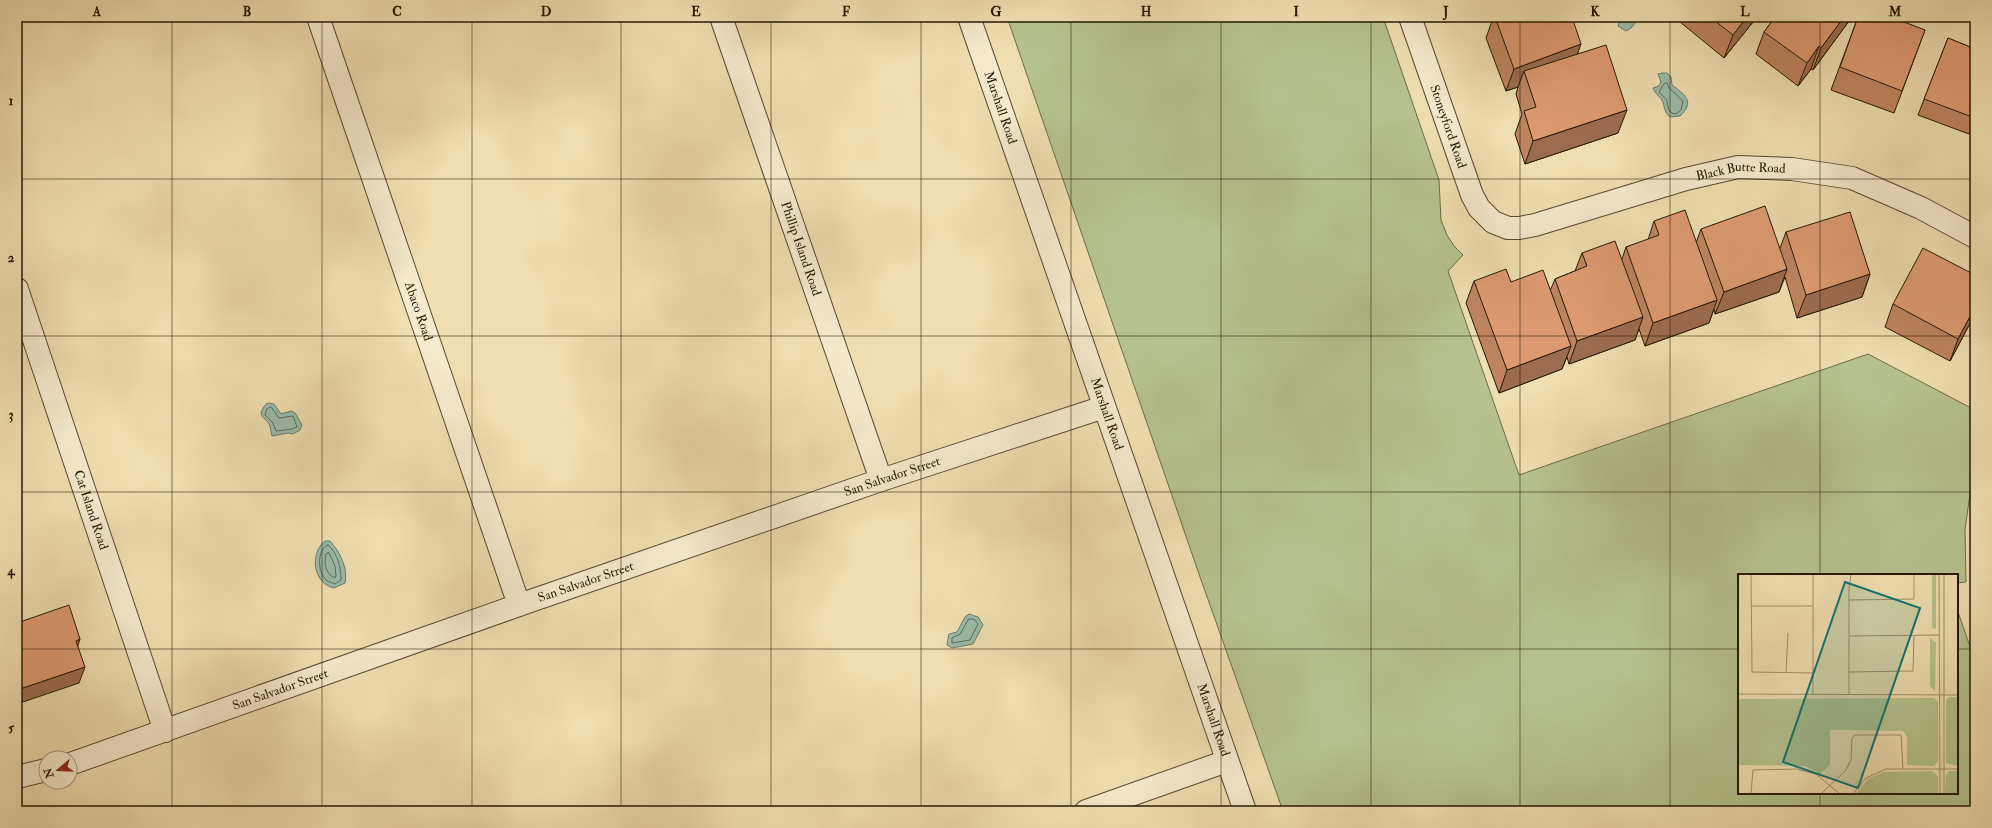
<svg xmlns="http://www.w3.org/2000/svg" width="1992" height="828" viewBox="0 0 1992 828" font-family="'IM FELL Double Pica',serif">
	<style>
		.green { fill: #b5c28f; stroke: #6d6d4a }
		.water { fill: #9abcab; stroke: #6b7a69 }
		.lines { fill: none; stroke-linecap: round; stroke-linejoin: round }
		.shore { stroke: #606a58; stroke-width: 1 }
		.minor-casing { stroke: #584a30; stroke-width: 24 }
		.minor { stroke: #f5eacc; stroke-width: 22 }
		.wall { fill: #be8460; stroke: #251805 }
		.shaded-wall { fill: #9b6c4e; stroke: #251805 }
		.building { fill: #dd9a70; stroke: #251805 }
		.grid { fill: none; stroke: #251805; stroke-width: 1; stroke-opacity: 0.55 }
		.labels { text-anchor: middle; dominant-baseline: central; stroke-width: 3; stroke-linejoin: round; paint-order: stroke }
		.street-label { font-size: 13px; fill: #251805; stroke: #f5eacc }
		.inset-road { fill: none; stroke: #9e8f6c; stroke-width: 1 }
		.view { fill: #0f766e; fill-opacity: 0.15; stroke: #0f766e; stroke-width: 2 }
		.inset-edge { fill: none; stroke: #251805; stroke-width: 2 }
		.neatline { fill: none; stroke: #251805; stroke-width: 1.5 }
		.grid-label { font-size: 13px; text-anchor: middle; font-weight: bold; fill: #251805 }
	</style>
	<rect width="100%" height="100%" fill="#efdeb1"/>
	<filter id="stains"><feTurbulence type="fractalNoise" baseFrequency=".005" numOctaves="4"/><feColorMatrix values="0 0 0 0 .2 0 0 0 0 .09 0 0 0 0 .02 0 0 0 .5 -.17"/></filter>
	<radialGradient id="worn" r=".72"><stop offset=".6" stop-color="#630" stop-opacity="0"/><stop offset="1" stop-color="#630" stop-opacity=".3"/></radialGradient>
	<polygon class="green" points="1007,17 1383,17 1439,180 1441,220 1447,235 1454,246 1463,255 1448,271 1519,475 1868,354 1975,410 1975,458 1965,530 1966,582 1957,583 1957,575 1739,575 1739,793 1957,793 1957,609 1975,661 1975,811 1283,811 1199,574"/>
	<g class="water">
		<polygon points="1621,17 1640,17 1631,28 1626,31 1618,26"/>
		<path d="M1662,73H1667L1671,77L1672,85C1684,94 1696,102 1680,116L1670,117C1664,112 1665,109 1663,102C1661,97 1655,94 1653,88L1659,86L1661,82L1658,74Z"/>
		<path d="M269,403L274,404L281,414L291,411L295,413L302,425L300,430L293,434L288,433L272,436C271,433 271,429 270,426C266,416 255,418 266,404Z"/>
		<path d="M325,541H330C340,552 348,568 345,583L334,588C331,587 325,585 323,582C312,571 313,550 325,541Z"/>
		<polygon points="969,614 978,617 983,625 973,644 952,648 947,645 949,634 957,632 965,617"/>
	</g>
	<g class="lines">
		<g class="shore">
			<path d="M1667,83L1669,88L1683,101L1681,110L1676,114C1666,113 1669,106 1666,99C1665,97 1661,95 1659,92L1664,84Z"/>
			<polygon points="271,407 279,418 293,416 297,427 292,429 276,431 273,423 265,415 267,409"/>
			<path d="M328,545C338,554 341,567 341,580L335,584C333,583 329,582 326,580C318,572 316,550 328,545Z"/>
			<path d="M329,553L335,566L336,576L335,578C325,574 324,563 326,554Z"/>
			<polygon points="969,619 974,619 978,624 970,640 952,643 952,638 960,634"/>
		</g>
		<g class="minor-casing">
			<g id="minor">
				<path id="s1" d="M318,17L519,605"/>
				<path id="s2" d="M721,17L881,480"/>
				<path id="s3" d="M969,17L1245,811"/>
				<path id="s4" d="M1410,17L1472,195L1479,208L1493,222L1508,228H1519L1535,225L1686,179L1738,167L1792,169L1852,178L1921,208L1975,237"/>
				<path id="s5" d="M17,289L165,731"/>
				<path id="s6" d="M70,764L519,605L881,480L1104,407"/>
				<polyline points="17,777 46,770"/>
				<polyline points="1086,811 1227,761"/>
			</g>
		</g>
		<use href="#minor" class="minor"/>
	</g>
	<g class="wall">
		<polygon points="1491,17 1572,17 1578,54 1618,133 1525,164 1515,134 1522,114 1516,94 1518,87 1506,91 1486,38 1492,21"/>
		<polygon points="1674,17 1757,17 1724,58"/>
		<polygon points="1775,17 1852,17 1813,70 1811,69 1798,86 1756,54 1764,32"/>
		<polygon points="1858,17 1925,30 1894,113 1831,90"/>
		<polygon points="1948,38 1975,49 1975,120 1969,134 1918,115"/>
		<polygon points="1654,221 1696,243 1701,229 1780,248 1786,232 1870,274 1862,297 1797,318 1785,277 1779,292 1715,314 1714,309 1709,323 1645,346 1639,329 1635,340 1569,364 1567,357 1562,369 1499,393 1466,303 1474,281 1511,282 1550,291 1555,279 1575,271 1582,253 1622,259 1626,247 1648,240"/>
		<polygon points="1893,304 1975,314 1950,361 1885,327"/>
	</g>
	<g class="shaded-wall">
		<polygon points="1747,17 1757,17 1724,58 1733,35"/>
		<polygon points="1844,17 1852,17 1813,70 1821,48"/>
		<polygon points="1581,44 1573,66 1524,71 1518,87 1506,91 1514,69"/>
		<polygon points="1819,46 1811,69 1798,86 1807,63"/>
		<polygon points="1627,110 1618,133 1525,164 1533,141"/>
		<polygon points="1787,269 1779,292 1715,314 1724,292"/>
		<polygon points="1870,274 1862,297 1797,318 1806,295"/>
		<polygon points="1717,300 1709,323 1645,346 1653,323"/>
		<polygon points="1975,307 1975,314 1950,361 1958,339"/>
		<polygon points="1643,317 1635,340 1569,364 1577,341"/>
		<polygon points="1571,346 1562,369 1499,393 1507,370"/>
		<polygon points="80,639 75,655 76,641"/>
		<polygon points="85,667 79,683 17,704 17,690"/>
	</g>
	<g class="building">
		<polygon points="1495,17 1572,17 1581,44 1514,69"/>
		<polygon points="1710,17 1747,17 1733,35"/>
		<polygon points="1775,17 1844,17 1821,48 1819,46 1807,63 1764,32"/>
		<polygon points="1858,17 1891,17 1925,30 1902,91 1840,67"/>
		<polygon points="1948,38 1975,49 1975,118 1924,99"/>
		<polygon points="1606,45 1627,110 1533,141 1524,111 1536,107 1524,71"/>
		<polygon points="1765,206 1787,269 1724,292 1701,229"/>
		<polygon points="1685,210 1717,300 1653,323 1626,247 1659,235 1654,221"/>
		<polygon points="1850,212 1870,274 1806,295 1786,232"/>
		<polygon points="1615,241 1643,317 1577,341 1555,279 1587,266 1582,253"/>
		<polygon points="1923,248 1975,275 1975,307 1958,339 1893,304"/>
		<polygon points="1506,269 1511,282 1543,270 1571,346 1507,370 1474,281"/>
		<polygon points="69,605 80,639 76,641 85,667 17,690 17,623"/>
	</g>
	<path class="grid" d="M172,17V811M322,17V811M472,17V811M621,17V811M771,17V811M921,17V811M1071,17V811M1221,17V811M1371,17V811M1520,17V811M1670,17V811M1820,17V575M17,179H1975M17,336H1975M17,492H1975M17,649H1739M1957,649H1975M1820,793V811"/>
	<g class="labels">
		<g class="street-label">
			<text stroke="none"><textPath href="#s3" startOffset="96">Marshall Road</textPath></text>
			<text stroke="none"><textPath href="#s4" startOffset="116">Stoneyford Road</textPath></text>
			<text stroke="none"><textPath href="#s4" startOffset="480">Black Butte Road</textPath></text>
			<text stroke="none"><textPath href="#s2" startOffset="245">Phillip Island Road</textPath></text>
			<text stroke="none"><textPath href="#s1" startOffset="311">Abaco Road</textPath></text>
			<text stroke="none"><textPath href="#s3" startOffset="420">Marshall Road</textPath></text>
			<text stroke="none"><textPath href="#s6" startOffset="871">San Salvador Street</textPath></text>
			<text stroke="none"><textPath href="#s5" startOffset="233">Cat Island Road</textPath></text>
			<text stroke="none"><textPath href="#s6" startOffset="547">San Salvador Street</textPath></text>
			<text stroke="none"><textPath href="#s6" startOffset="223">San Salvador Street</textPath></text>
			<text stroke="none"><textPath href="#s3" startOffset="744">Marshall Road</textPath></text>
		</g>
	</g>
	<g transform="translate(1738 574)">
		<rect width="220" height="220" fill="#efdeb1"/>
		<path d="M194,0H198V55L194,54ZM192,64L198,68L197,117L192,112ZM211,123H220V192L208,189V126ZM196,124L200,128V187L196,192L169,191V163L165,157L112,156H92V191L82,200L68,192L0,191V125ZM194,197L200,202V220H118L130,205L145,198ZM211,197H220V220H207L208,201Z" fill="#b5c28f"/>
		<path class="inset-road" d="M13,0L14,98L75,99M201,0L202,220M111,26L176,25V0M13,32H75M111,62L201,61M48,98L50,59M111,98L175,97L176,62M0,120L220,121M75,121V0M111,121V15L113,0M13,220L15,196L58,195L78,200L102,220M83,220L108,196L113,186L114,164L117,161H163L165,195M115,220L128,204L148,195H220M206,220V0"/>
		<path class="view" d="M107,8L182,34L120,214L45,188Z"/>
		<rect width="220" height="220" class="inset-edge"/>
	</g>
	<rect width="1992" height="828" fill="none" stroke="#efdeb1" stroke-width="44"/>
	<g transform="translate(58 770) rotate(251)"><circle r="19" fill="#f5eacc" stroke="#a2967c"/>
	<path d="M0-3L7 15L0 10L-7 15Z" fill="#8f2418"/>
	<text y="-6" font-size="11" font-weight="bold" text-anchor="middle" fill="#251805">N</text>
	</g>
	<rect x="22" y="22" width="1948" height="784" class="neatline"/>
	<g class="grid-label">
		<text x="97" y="16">A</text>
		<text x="247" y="16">B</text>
		<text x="397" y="16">C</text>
		<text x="546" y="16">D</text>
		<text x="696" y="16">E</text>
		<text x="846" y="16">F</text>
		<text x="996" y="16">G</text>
		<text x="1146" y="16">H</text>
		<text x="1296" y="16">I</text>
		<text x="1446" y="16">J</text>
		<text x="1595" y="16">K</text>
		<text x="1745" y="16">L</text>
		<text x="1895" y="16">M</text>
		<text x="11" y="105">1</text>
		<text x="11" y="262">2</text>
		<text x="11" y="419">3</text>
		<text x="11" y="575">4</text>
		<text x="11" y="732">5</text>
	</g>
	<rect width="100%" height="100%" filter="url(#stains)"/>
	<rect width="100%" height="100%" fill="url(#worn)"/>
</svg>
